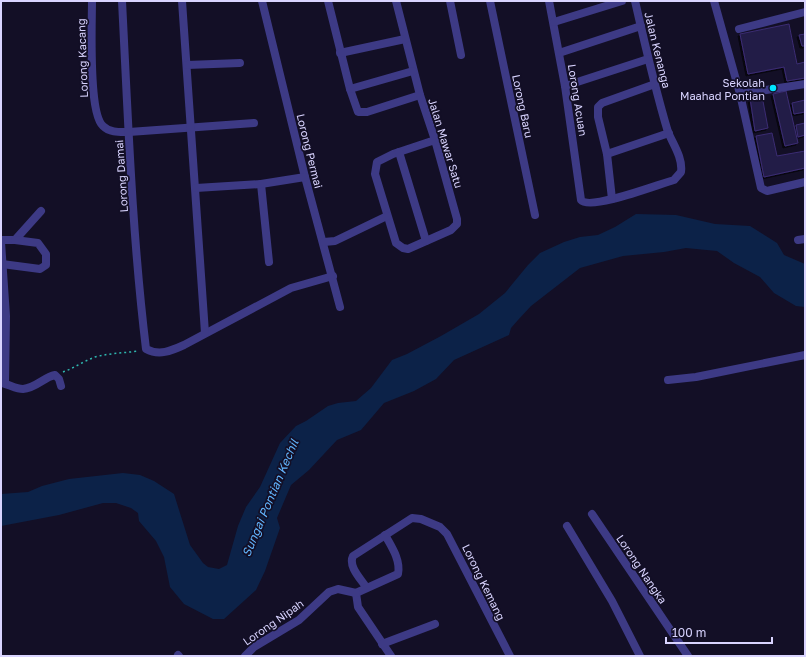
<svg xmlns="http://www.w3.org/2000/svg" width="806" height="657" viewBox="0 0 806 657" font-family="'Golos Text',sans-serif">
	<style>
		.water { fill: #0c2248 }
		.lines { fill: none; stroke-linecap: round; stroke-linejoin: round }
		.stream { stroke: #0c2248; stroke-width: 2 }
		.building { fill: #241b47; stroke: #3b2d73; filter: url(#shadow) }
		.path { stroke: #2fb8b0; stroke-width: 1.5; stroke-dasharray: 2 3; stroke-linecap: butt }
		.minor { stroke: #3d3a85; stroke-width: 8 }
		.poi-dot { fill: #00e5ff; stroke: #130f26; stroke-width: 1.5 }
		.labels { text-anchor: middle; dominant-baseline: central; stroke-width: 3.5; stroke-linejoin: round; paint-order: stroke }
		.street-label { font-size: 11px; fill: #d9d4ff; stroke: #130f26 }
		.poi-label { font-size: 11px; fill: #d9d4ff; stroke: #130f26; text-anchor: end }
		.water-label { font-size: 12px; font-style: italic; fill: #62b6ff; stroke: #130f26 }
	</style>
	<defs>
		<filter id="shadow"><feDropShadow dx="-2" dy="2" stdDeviation="0" flood-color="#0009"/></filter>
	</defs>
	<rect width="100%" height="100%" fill="#130f26"/>
	<polygon class="water" points="636,214 676,215 715,224 750,226 777,243 784,255 805,264 805,307 796,306 774,293 760,277 734,263 717,251 686,248 664,252 623,256 580,268 531,306 518,320 511,328 509,335 454,360 436,379 414,391 384,403 361,430 337,440 309,470 291,485 277,518 280,528 265,571 256,590 224,619 213,619 184,604 170,587 164,557 156,541 139,521 138,513 131,508 116,503 103,503 59,515 1,526 1,494 28,492 42,486 69,479 123,473 140,475 154,481 174,494 190,545 203,563 208,567 219,569 227,565 238,526 246,507 260,487 280,443 296,426 306,421 328,406 338,403 356,401 371,388 392,360 407,354 441,336 479,314 505,293 528,265 540,253 564,242 580,237 598,235 615,227"/>
	<g class="lines">
		<polyline class="stream" points="1,655 1,656"/>
	</g>
	<g class="building">
		<polygon points="789,24 797,64 805,62 805,78 787,81 784,67 748,74 740,34"/>
		<polygon points="805,34 805,46 802,46 799,35"/>
		<polygon points="786,91 798,143 785,146 773,94"/>
		<polygon points="762,96 768,128 755,131 750,98"/>
		<polygon points="805,100 805,112 794,114 792,103"/>
		<polygon points="805,123 805,135 798,137 796,125"/>
		<polygon points="772,133 777,156 805,151 805,168 764,177 756,136"/>
	</g>
	<g class="lines">
		<path class="path" d="M63,372C74,368 84,361 95,357C110,353 124,353 139,351"/>
		<g class="minor">
			<path d="M92,1C92,24 88,113 103,126C110,133 120,132 129,132L254,123"/>
			<path d="M122,1C128,117 132,234 146,349C159,356 171,351 184,345L291,288L333,276"/>
			<polyline points="182,1 205,333"/>
			<polyline points="262,1 305,177 340,307"/>
			<polyline points="328,1 350,89 358,112 367,112 420,95"/>
			<polyline points="396,1 420,95 435,140 457,219 457,224 451,230 408,249 403,248 396,243 375,174 377,162 393,154 435,140"/>
			<polyline points="450,1 461,55"/>
			<polyline points="490,1 535,215"/>
			<path d="M549,1L565,86L581,200C590,211 659,184 674,180L681,172C683,158 673,144 668,132C655,89 645,45 635,1"/>
			<polyline points="714,1 740,94 761,188 767,191 805,182"/>
			<polyline points="554,22 622,1"/>
			<polyline points="739,29 805,12"/>
			<polyline points="340,53 405,39"/>
			<polyline points="559,53 641,26"/>
			<polyline points="187,65 240,63"/>
			<polyline points="565,86 648,59"/>
			<polyline points="350,89 413,71"/>
			<polyline points="740,94 805,84"/>
			<polyline points="399,152 426,241"/>
			<polyline points="607,154 669,133"/>
			<polyline points="261,184 269,262"/>
			<polyline points="196,188 261,184 305,177"/>
			<polyline points="612,199 607,154 598,117 598,107 602,103 655,84"/>
			<polyline points="1,240 15,240 41,211"/>
			<polyline points="798,240 805,239"/>
			<polyline points="1,242 6,316 5,383"/>
			<polyline points="324,242 335,241 387,216"/>
			<polyline points="2,264 40,269 46,265 46,254 38,243 15,240"/>
			<polyline points="668,380 696,377 805,355"/>
			<path d="M1,383C9,384 15,389 23,389C36,388 44,377 55,375L59,379L61,386"/>
			<polyline points="592,514 688,656"/>
			<polyline points="567,526 612,601 640,656"/>
			<path d="M366,587C360,578 348,566 353,556L412,518L421,519L440,527L447,534L510,656"/>
			<path d="M356,593L398,574C401,560 391,546 385,535"/>
			<polyline points="356,593 358,607 391,656"/>
			<polyline points="382,644 435,624"/>
			<polyline points="178,655 179,656"/>
			<polyline points="245,656 254,647 299,620 329,592 338,589 356,593"/>
		</g>
	</g>
	<circle class="poi-dot" cx="773" cy="88" r="4"/>
	<g class="labels">
		<g class="street-label">
			<text transform="translate(658 50) rotate(76)">Jalan Kenanga</text>
			<text transform="translate(82 58) rotate(-92)">Lorong Kacang</text>
			<text transform="translate(578 100) rotate(81)">Lorong Acuan</text>
			<text transform="translate(523 106) rotate(78)">Lorong Baru</text>
			<text transform="translate(446 143) rotate(73)">Jalan Mawar Satu</text>
			<text transform="translate(310 151) rotate(76)">Lorong Permai</text>
			<text transform="translate(121 176) rotate(-94)">Lorong Damai</text>
			<text transform="translate(642 569) rotate(56)">Lorong Nangka</text>
			<text transform="translate(484 582) rotate(64)">Lorong Kemang</text>
			<text transform="translate(273 622) rotate(-35)">Lorong Nipah</text>
		</g>
		<g class="poi-label">
			<text x="765" y="82">Sekolah<tspan x="765" dy="13">Maahad Pontian</tspan></text>
		</g>
		<g class="water-label">
			<text transform="translate(270 498) rotate(-67)">Sungai Pontian Kechil</text>
		</g>
	</g>
	<rect width="806" height="657" fill="none" stroke="#d9d4ff" stroke-width="4"/>
	<path d="M666 637v6h106v-6" fill="none" stroke="#d9d4ff" stroke-width="2"/>
	<text x="672" y="637" font-size="12" fill="#d9d4ff" stroke="#130f26" stroke-width="3" paint-order="stroke">100 m</text>
</svg>
